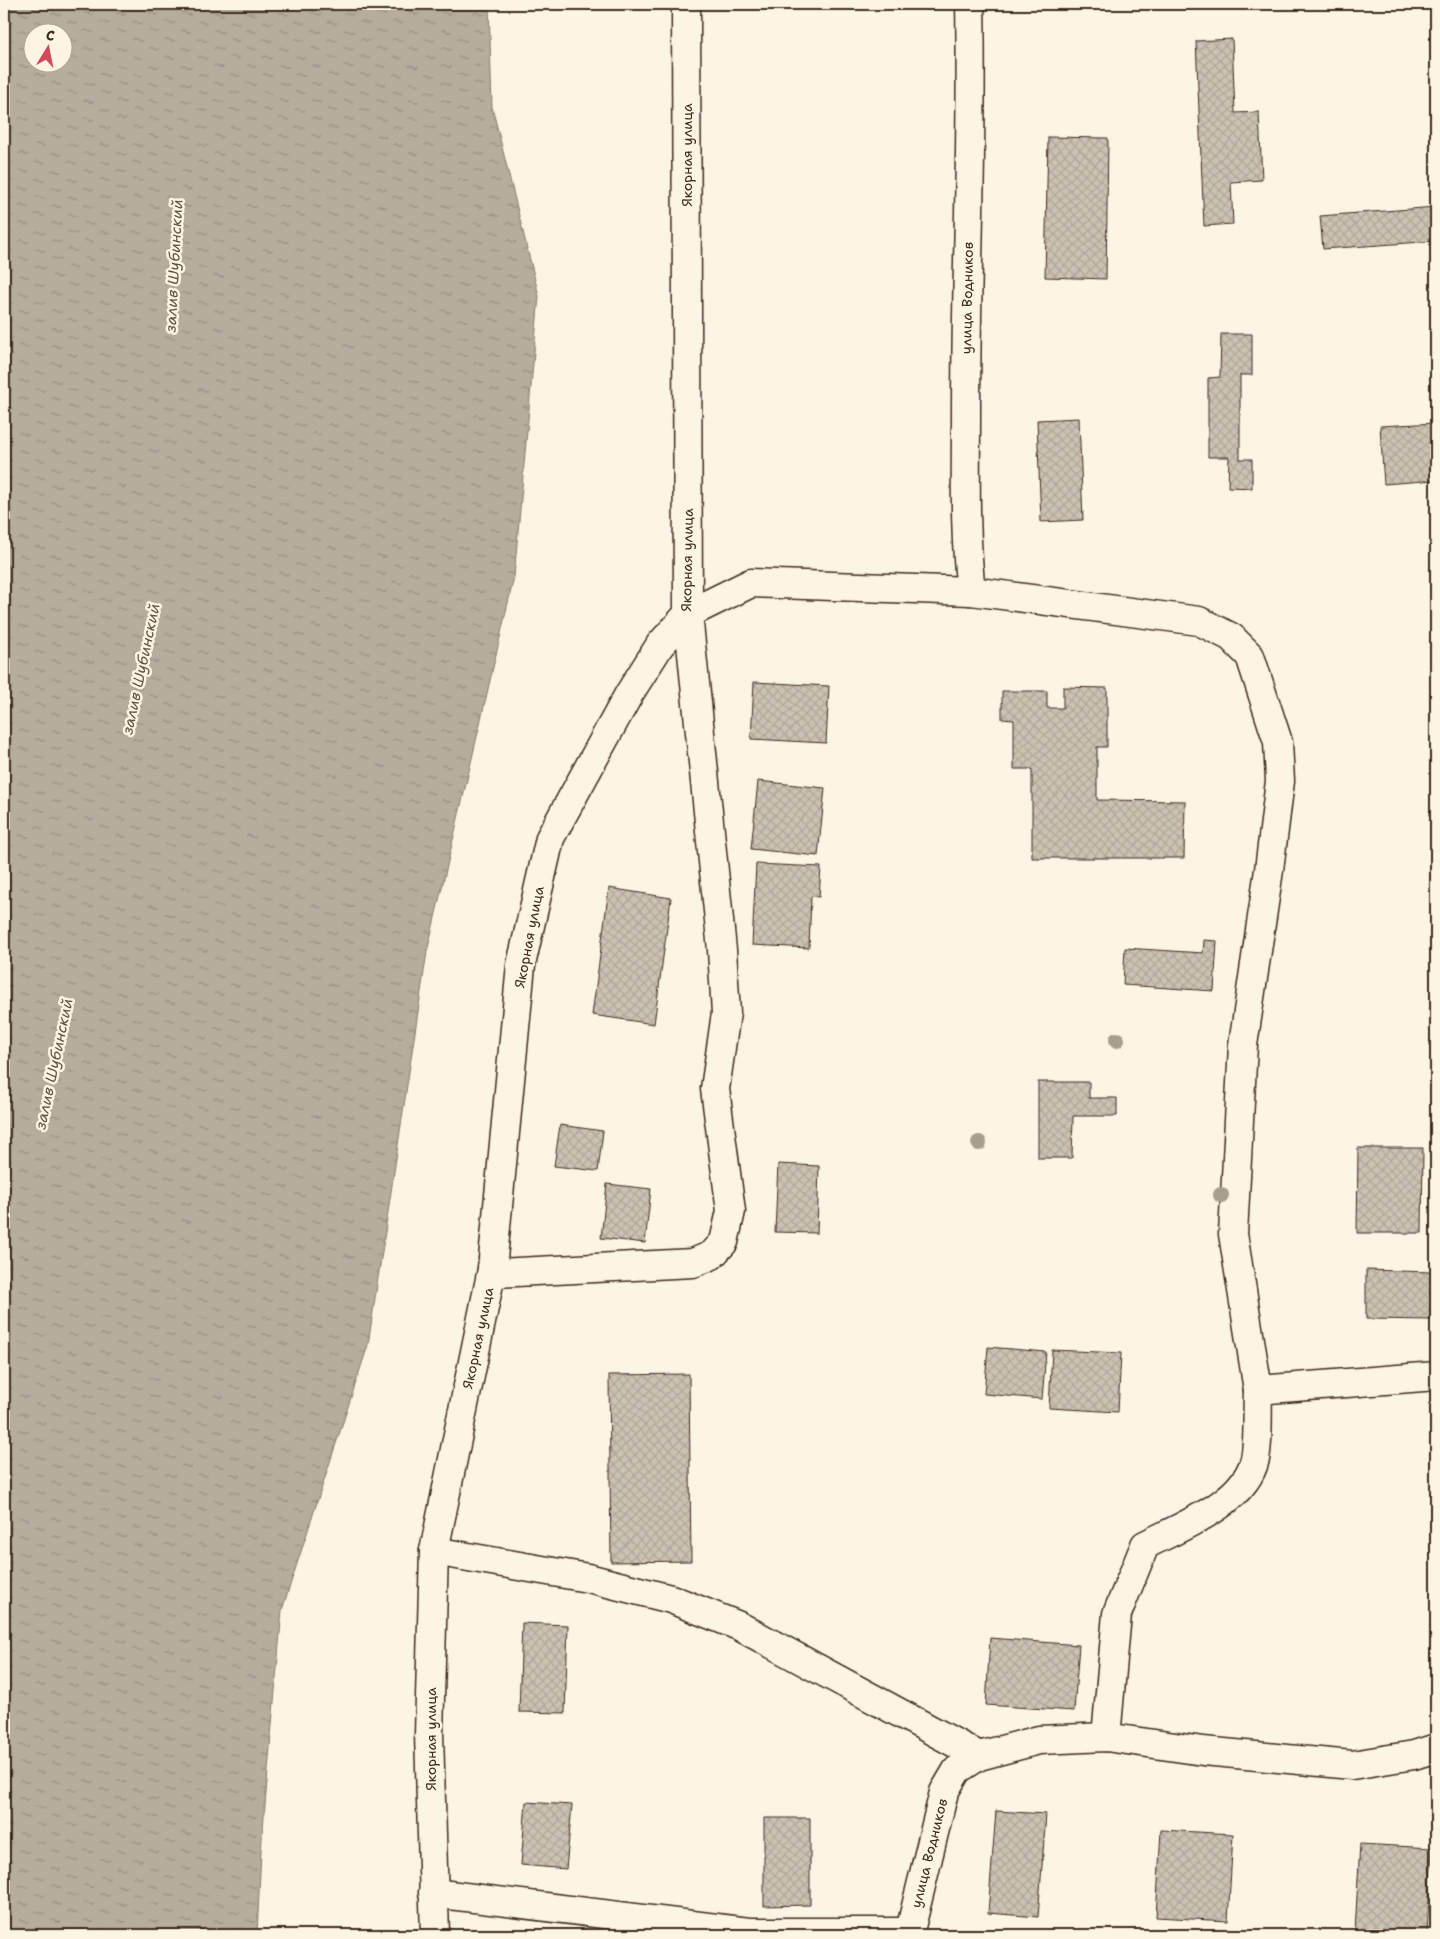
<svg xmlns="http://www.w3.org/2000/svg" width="1440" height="1939" viewBox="0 0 1440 1939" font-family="'Shantell Sans',sans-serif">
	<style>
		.water { fill: url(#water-ripples); stroke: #85796b; fill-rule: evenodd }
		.building { fill: url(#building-cross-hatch); stroke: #3b2a1e }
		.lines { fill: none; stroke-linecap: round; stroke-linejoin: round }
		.minor-casing { stroke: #3b2a1e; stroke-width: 31 }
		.minor { stroke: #fcf5e5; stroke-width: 28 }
		.tree { fill: #a89e8f }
		.labels { text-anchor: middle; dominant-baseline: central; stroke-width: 5; stroke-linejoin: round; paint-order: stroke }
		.street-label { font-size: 14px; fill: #3b2a1e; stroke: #fcf5e5 }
		.water-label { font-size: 15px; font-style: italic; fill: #605144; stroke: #fcf5e5 }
	</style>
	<defs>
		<pattern id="water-ripples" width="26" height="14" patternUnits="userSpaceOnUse" patternTransform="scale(1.25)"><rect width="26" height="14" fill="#b7ad9e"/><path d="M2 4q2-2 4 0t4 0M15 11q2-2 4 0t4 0" fill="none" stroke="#968d80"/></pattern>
		<pattern id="building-cross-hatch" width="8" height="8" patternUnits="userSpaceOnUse" patternTransform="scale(1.25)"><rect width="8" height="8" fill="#ccc2b3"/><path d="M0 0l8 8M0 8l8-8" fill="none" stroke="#b0a79a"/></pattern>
	</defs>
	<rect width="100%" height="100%" fill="#fcf5e5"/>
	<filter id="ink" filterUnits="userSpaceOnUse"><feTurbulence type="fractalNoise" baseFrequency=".02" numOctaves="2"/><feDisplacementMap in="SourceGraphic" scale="10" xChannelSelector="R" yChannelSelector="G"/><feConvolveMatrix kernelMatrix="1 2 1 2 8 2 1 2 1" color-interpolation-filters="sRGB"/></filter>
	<g filter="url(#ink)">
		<path class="water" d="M4,4H489L492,107L539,296L514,577L427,952L368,1345L282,1610L261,1851L257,1935H4ZM32,32H62V62H32Z"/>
		<g class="building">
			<polygon points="1232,39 1235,113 1259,112 1262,180 1231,182 1233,224 1204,226 1196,41"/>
			<polygon points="1048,137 1108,138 1106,279 1045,277"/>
			<polygon points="1436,207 1436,241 1323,249 1320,216"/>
			<polygon points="1221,334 1252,334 1252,375 1240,375 1240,459 1252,459 1252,488 1228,487 1229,457 1208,457 1208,378 1220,377"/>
			<polygon points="1079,418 1083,520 1041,522 1037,420"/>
			<polygon points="1436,423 1436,480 1384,484 1380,426"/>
			<polygon points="754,682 829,686 826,743 751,739"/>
			<polygon points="1063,687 1107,688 1107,747 1097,747 1097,800 1185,801 1184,858 1032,858 1032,769 1014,769 1014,720 1002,719 1002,691 1047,691 1047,708 1063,708"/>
			<polygon points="758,781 825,788 818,856 751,849"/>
			<polygon points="756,864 821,867 819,897 811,896 809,948 752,945"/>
			<polygon points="609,888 671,898 654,1024 592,1015"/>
			<polygon points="1204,940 1217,941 1214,991 1123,985 1125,948 1203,953"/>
			<polygon points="1038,1082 1089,1082 1089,1098 1117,1098 1117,1116 1073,1116 1072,1158 1038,1158"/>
			<polygon points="560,1125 603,1131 598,1171 554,1166"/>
			<polygon points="1358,1148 1423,1148 1422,1233 1357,1233"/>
			<polygon points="778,1164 819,1166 817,1233 775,1232"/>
			<polygon points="607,1184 651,1189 645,1243 601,1238"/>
			<polygon points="1366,1270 1432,1272 1431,1320 1366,1319"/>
			<polygon points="988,1347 1046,1352 1042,1399 984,1394"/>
			<polygon points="1052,1350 1121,1353 1118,1412 1049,1408"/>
			<polygon points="689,1374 691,1561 611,1562 609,1375"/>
			<polygon points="522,1623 568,1625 565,1713 519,1712"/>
			<polygon points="990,1638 1079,1645 1074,1711 986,1705"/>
			<polygon points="526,1802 572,1805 566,1869 521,1865"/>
			<polygon points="996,1811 1046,1814 1038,1917 988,1913"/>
			<polygon points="764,1818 810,1818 810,1905 764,1906"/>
			<polygon points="1161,1830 1233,1834 1228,1921 1156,1917"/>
			<polygon points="1360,1844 1432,1848 1427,1934 1355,1931"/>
			<polygon points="523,1931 576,1933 576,1935 523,1935"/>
		</g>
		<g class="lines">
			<g class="minor-casing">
				<g id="minor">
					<path d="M970,4C973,140 966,277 966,413C966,473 964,532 971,591"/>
					<polyline points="492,1269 496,1273 693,1263 712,1255 724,1242 731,1211 715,1089 726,1013 722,950 688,614 751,583 971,591 1199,621 1231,637 1250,656 1278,742 1280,781 1269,870 1243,1045 1233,1234 1258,1390"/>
					<polyline points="434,1551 588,1578 671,1599 739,1626 979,1756"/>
					<path d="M1106,1737L1117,1614L1145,1545C1182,1526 1245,1503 1255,1459C1259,1438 1257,1412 1258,1390L1436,1376"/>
					<polyline points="433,1893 749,1932 909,1932"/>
					<polyline points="435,1935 429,1734 434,1551 492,1269 521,965 550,838 629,694 660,645 688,614 686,4"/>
					<polyline points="909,1935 944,1792 957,1770 979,1756 1039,1740 1106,1737 1203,1751 1352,1765 1414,1755 1436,1748"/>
				</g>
			</g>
			<use href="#minor" class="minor"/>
		</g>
		<g class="tree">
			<circle cx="1117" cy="1040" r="8"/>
			<circle cx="979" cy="1143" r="8"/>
			<circle cx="1221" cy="1195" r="8"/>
		</g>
	</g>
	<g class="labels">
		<g class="street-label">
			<text transform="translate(687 155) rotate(-90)">Якорная улица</text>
			<text transform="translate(967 298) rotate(-89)">улица Водников</text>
			<text transform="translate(687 560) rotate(-89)">Якорная улица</text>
			<text transform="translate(529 937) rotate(-79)">Якорная улица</text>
			<text transform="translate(478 1338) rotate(-78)">Якорная улица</text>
			<text transform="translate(431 1739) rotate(-90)">Якорная улица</text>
			<text transform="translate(929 1853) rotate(-76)">улица Водников</text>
		</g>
		<g class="water-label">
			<text transform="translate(174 266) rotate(-87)">залив Шубинский</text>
			<text transform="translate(141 669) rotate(-78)">залив Шубинский</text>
			<text transform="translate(54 1064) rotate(-78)">залив Шубинский</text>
		</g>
	</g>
	<rect width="1440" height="1939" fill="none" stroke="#fcf5e5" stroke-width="20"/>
	<rect x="10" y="10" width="1420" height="1919" fill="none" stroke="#3b2a1e" stroke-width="2" filter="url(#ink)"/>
	<g transform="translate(48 48) rotate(10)"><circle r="24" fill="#fcf5e5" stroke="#afa495"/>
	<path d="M0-4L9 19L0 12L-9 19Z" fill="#d1495b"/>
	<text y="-8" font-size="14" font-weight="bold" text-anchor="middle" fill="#3b2a1e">С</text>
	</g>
</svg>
